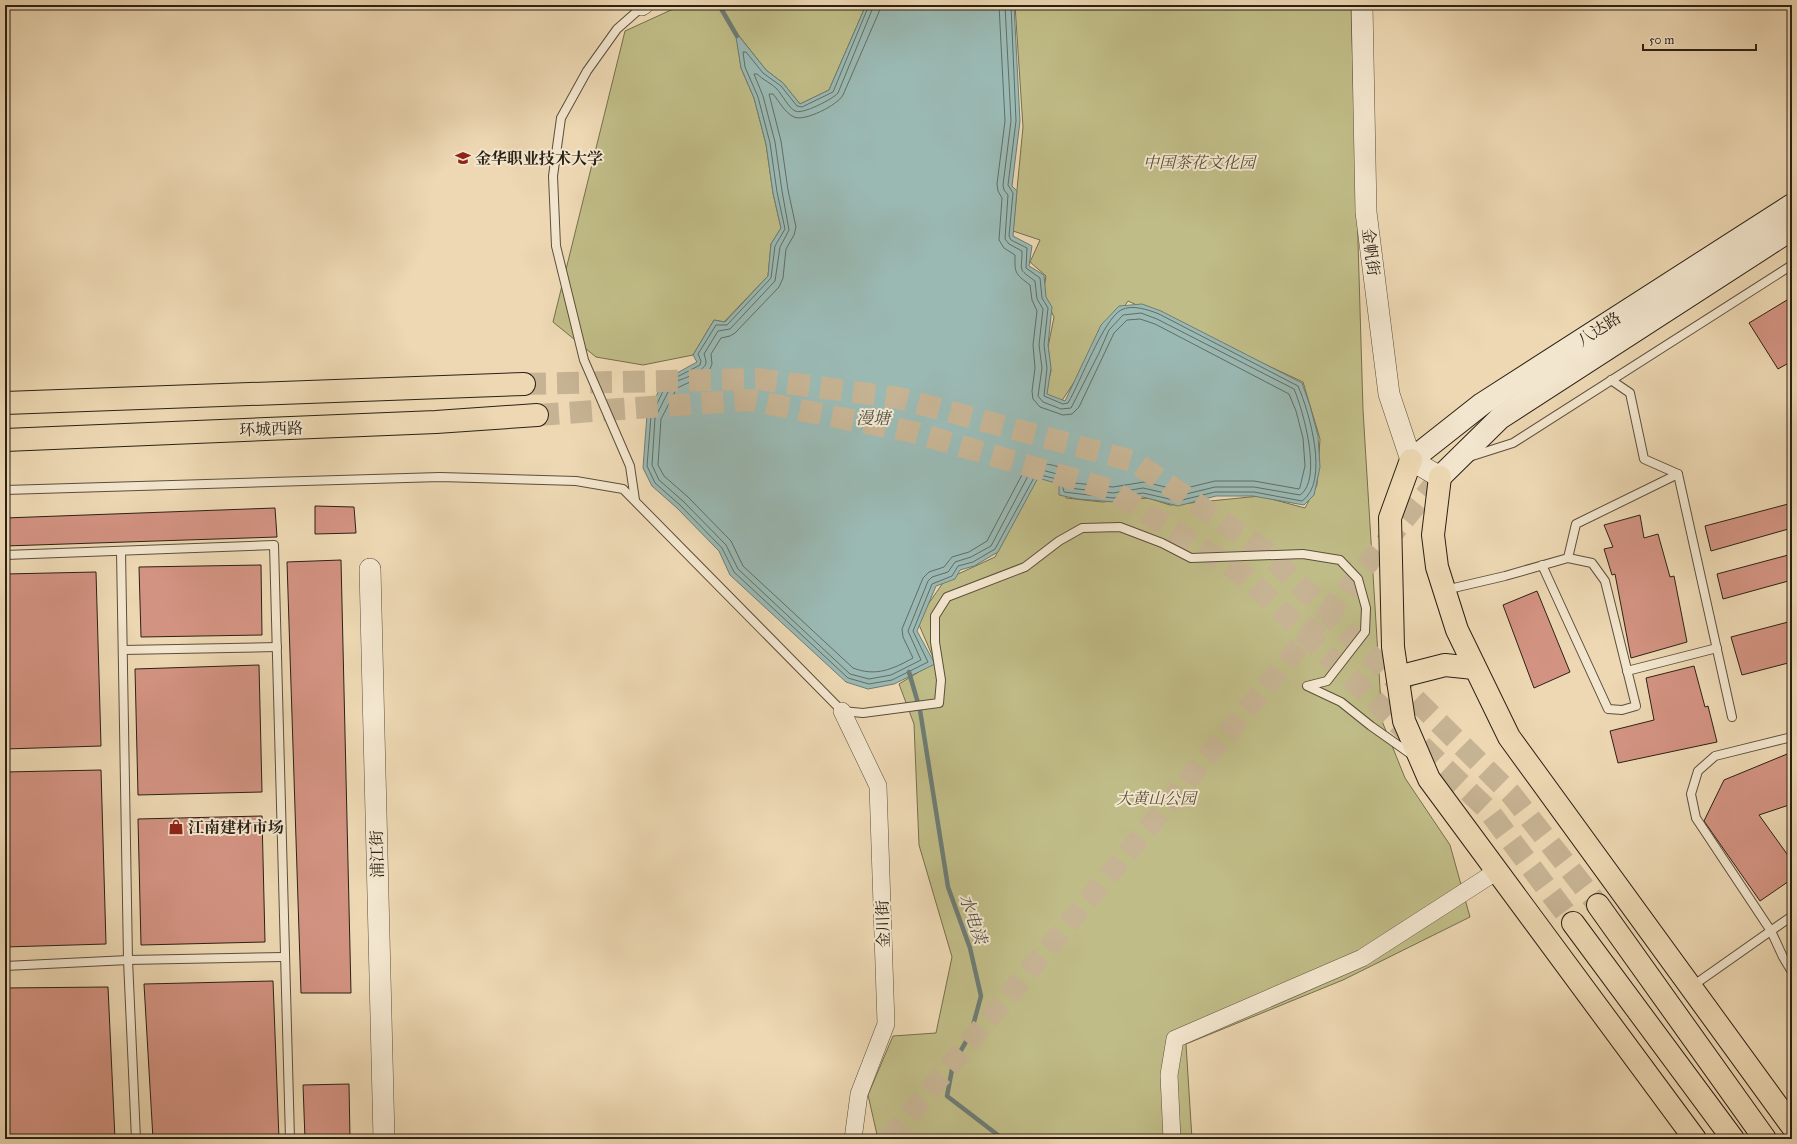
<svg xmlns="http://www.w3.org/2000/svg" width="1797" height="1144" viewBox="0 0 1797 1144" font-family="'IM FELL Great Primer','Noto Serif SC',serif">
	<style>
		.green { fill: #c0bc87; stroke: #766e4e }
		.water { fill: #9ab9b3; stroke: #6e7c74 }
		.lines { fill: none; stroke-linecap: round; stroke-linejoin: round }
		.shore { stroke: #626d64; stroke-width: 1 }
		.stream { stroke: #6e7c74; stroke-width: 4.5 }
		.building { fill: #d39382; stroke: #2b2115 }
		.tertiary-tunnel { stroke: #c6b393; stroke-width: 21; stroke-dasharray: 21 10; stroke-linecap: butt }
		.trunk-tunnel { stroke: #c6b393; stroke-width: 22; stroke-dasharray: 22 11; stroke-linecap: butt }
		.service-casing { stroke: #5c4f3c; stroke-width: 10 }
		.minor-casing { stroke: #5c4f3c; stroke-width: 18 }
		.tertiary-casing { stroke: #5c4f3c; stroke-width: 22 }
		.secondary-casing { stroke: #2b2115; stroke-width: 24 }
		.primary-casing { stroke: #2b2115; stroke-width: 24 }
		.trunk-casing { stroke: #2b2115; stroke-width: 24 }
		.service { stroke: #f3e6ce; stroke-width: 8 }
		.minor { stroke: #f3e6ce; stroke-width: 17 }
		.tertiary { stroke: #f3e6ce; stroke-width: 21 }
		.secondary { stroke: #f3e6ce; stroke-width: 22 }
		.primary { stroke: #edd8b3; stroke-width: 22 }
		.trunk { stroke: #edd8b3; stroke-width: 22 }
		.labels { text-anchor: middle; dominant-baseline: central; stroke-width: 4; stroke-linejoin: round; paint-order: stroke }
		.poi-label { font-size: 16px; font-weight: bold; fill: #2b2115; stroke: #f3e6ce; text-anchor: start }
		.park-label { font-size: 16px; font-style: italic; fill: #585037; stroke: #f3e6ce }
		.street-label { font-size: 16px; fill: #2b2115; stroke: #f3e6ce }
		.water-label { font-size: 17px; font-style: italic; fill: #4c4f44; stroke: #f3e6ce }
	</style>
	<rect width="100%" height="100%" fill="#edd8b3"/>
	<filter id="stains"><feTurbulence type="fractalNoise" baseFrequency=".005" numOctaves="4"/><feColorMatrix values="0 0 0 0 .2 0 0 0 0 .09 0 0 0 0 .02 0 0 0 .5 -.17"/></filter>
	<radialGradient id="worn" r=".72"><stop offset=".6" stop-color="#630" stop-opacity="0"/><stop offset="1" stop-color="#630" stop-opacity=".3"/></radialGradient>
	<g class="green">
		<polygon points="682,5 866,5 829,90 800,104 783,83 766,70 736,32 741,68 754,98 766,144 773,193 781,228 771,244 768,276 724,322 714,320 693,355 643,365 596,357 553,322 625,31"/>
		<polygon points="1015,5 1351,5 1363,410 1382,721 1405,778 1450,845 1470,917 1343,980 1186,1044 1192,1139 878,1139 868,1095 893,1036 936,1033 952,957 919,845 914,724 899,684 935,662 917,620 945,580 995,557 1037,477 1060,482 1066,498 1102,502 1148,498 1170,505 1260,496 1305,508 1317,485 1320,439 1303,382 1128,301 1061,402 1044,397 1051,371 1048,347 1054,317 1043,294 1046,276 1030,262 1040,240 1013,231 1023,127"/>
	</g>
	<polygon class="water" points="866,5 1014,5 1020,121 1012,186 1017,191 1013,236 1032,246 1029,266 1044,275 1046,297 1052,307 1048,345 1051,368 1047,394 1065,401 1101,325 1119,306 1142,304 1161,311 1302,383 1310,406 1318,436 1320,467 1314,495 1304,505 1253,496 1216,496 1178,506 1143,497 1114,502 1078,499 1059,495 1059,484 1038,478 998,552 974,566 960,570 955,579 936,586 917,631 935,664 894,684 868,689 846,682 730,575 719,551 677,508 652,486 643,468 647,415 668,372 677,373 697,362 693,355 714,320 725,322 768,276 771,244 781,228 773,193 766,144 754,98 741,68 735,31 766,70 783,83 800,104 829,90"/>
	<g class="lines">
		<g class="shore">
			<path d="M869,5L833,92L802,107L797,106L781,86L763,73L746,52H743L745,67L758,97L770,143L777,192L785,229L775,246L771,278L727,325H716L698,354L701,361L700,365L679,376L670,377L651,416L647,466L655,483L680,505L722,548L734,572L848,678L869,684L892,680L928,662L913,631L932,584L952,576L958,566L973,562L995,549L1036,474L1061,480L1064,492L1113,498L1143,493L1178,501L1215,492H1254L1302,501C1330,482 1309,411 1298,386L1159,314C1149,310 1132,304 1121,310C1103,320 1080,383 1068,403L1063,404L1044,396L1047,368L1044,345L1048,308L1042,298L1040,278L1026,268L1027,248L1011,240L1009,236L1013,193L1008,185L1016,121L1011,5"/>
			<path d="M874,5L838,93C833,99 802,115 795,111C788,107 783,96 777,89C771,83 763,80 757,74H754L763,96L775,142L782,191L789,230L780,247L775,281L730,329L718,331L704,354C705,357 706,360 706,363C704,372 681,380 673,382L655,418L652,465L659,480L684,502L726,545L738,569L850,674L869,679L891,675L921,660L908,631L928,581L932,577L948,572L955,562L971,557L991,546L1029,474L1033,470L1038,469L1061,475L1066,479L1069,488L1113,493L1143,488L1178,496L1215,487H1254L1300,495C1323,480 1303,410 1294,389L1157,319L1141,313L1123,315L1109,330L1099,353L1071,408L1061,409L1043,402L1038,396L1042,368L1039,345L1043,309L1037,299L1035,281C1017,268 1022,272 1022,251L1009,244L1005,239L1008,195L1004,190L1003,185L1011,121L1005,5"/>
			<path d="M880,5L879,12L843,95C838,105 804,122 794,117C785,113 779,101 773,94H769L781,141L788,190L796,227L794,235L786,249L783,278L779,287L735,333L730,336L721,338L711,354L712,364L709,371L703,376L677,388L661,419L658,465L664,476L688,497L731,541L743,566L853,668C876,677 893,669 913,658L903,637L902,629L923,578L929,572L944,567L952,557L969,552L987,541L1024,471C1033,459 1058,464 1068,472C1072,475 1073,479 1074,483L1113,487L1144,482L1178,490L1215,481H1254L1299,489L1300,487L1305,466L1303,438L1296,411L1289,394L1155,324L1140,319L1127,320L1114,333L1079,407L1072,414L1063,415L1040,407L1033,399L1032,391L1035,368L1033,345L1037,311L1032,300L1030,285C1014,273 1015,273 1015,255L1004,248L999,240L1002,198L998,191L997,184L1005,121L999,5"/>
		</g>
		<g class="stream">
			<polyline points="719,5 737,36"/>
			<polyline points="909,672 920,710 948,887 970,948 981,996 971,1033 953,1064 947,1096 1003,1139"/>
		</g>
	</g>
	<g class="building">
		<polygon points="1792,297 1792,361 1778,369 1749,323"/>
		<polygon points="1792,503 1792,528 1711,551 1705,526"/>
		<polygon points="315,506 354,507 356,533 315,534"/>
		<polygon points="275,508 277,537 5,546 5,518"/>
		<polygon points="1640,515 1644,538 1658,534 1670,577 1674,576 1687,642 1631,658 1615,574 1612,575 1604,549 1613,547 1604,525"/>
		<polygon points="1792,554 1792,580 1723,599 1717,574"/>
		<polygon points="341,560 351,993 301,993 287,562"/>
		<polygon points="261,565 262,635 141,637 139,567"/>
		<polygon points="96,572 101,746 5,749 5,574"/>
		<polygon points="1537,591 1570,672 1534,688 1503,605"/>
		<polygon points="1792,621 1792,662 1742,675 1731,637"/>
		<polygon points="259,665 262,792 138,795 135,669"/>
		<polygon points="1694,666 1705,707 1708,706 1717,742 1618,763 1610,731 1654,720 1646,678"/>
		<polygon points="1792,752 1792,804 1759,815 1792,861 1792,879 1760,901 1704,821 1724,780"/>
		<polygon points="101,770 106,944 5,947 5,772"/>
		<polygon points="262,816 265,942 141,945 138,819"/>
		<polygon points="273,981 279,1139 153,1139 144,984"/>
		<polygon points="108,987 115,1139 5,1139 5,988"/>
		<polygon points="349,1084 350,1139 305,1139 303,1085"/>
	</g>
	<g class="lines">
		<polyline class="tertiary-tunnel" points="889,1139 1440,477"/>
		<g class="trunk-tunnel">
			<polyline points="524,384 757,379 899,398 1133,461 1263,549 1511,794 1598,905"/>
			<polyline points="537,415 749,400 913,432 1111,490 1246,577 1488,810 1573,923"/>
		</g>
		<g class="service-casing">
			<g id="service">
				<polyline points="1611,380 1630,393 1644,459 1678,474 1732,717"/>
				<polyline points="1469,457 1513,443 1792,265"/>
				<polyline points="5,490 440,477 576,481 623,489 842,711 863,713 939,703 941,680 935,642 935,616 947,597 1025,567 1059,541 1082,528 1120,527 1162,543 1191,558 1303,554 1340,560 1358,579 1366,608 1365,632 1327,681 1307,686 1341,702 1371,726 1412,755"/>
				<polyline points="635,500 630,466 584,360 556,246 553,176 561,118 587,71 617,29 642,7"/>
				<polyline points="121,551 128,960 136,1139"/>
				<polyline points="5,555 274,545 290,1139"/>
				<polyline points="1568,558 1576,524 1678,474"/>
				<polyline points="1445,590 1505,576 1568,558 1592,563 1605,581 1636,706 1622,710 1608,709 1542,565"/>
				<polyline points="123,650 277,647"/>
				<polyline points="1627,671 1717,648"/>
				<polyline points="1792,737 1715,756 1698,771 1691,794 1696,818 1771,931 1783,957 1792,972"/>
				<polyline points="5,966 128,960 284,957"/>
				<polyline points="1691,987 1792,916"/>
			</g>
		</g>
		<g class="minor-casing">
			<g id="minor">
				<polyline points="640,5 642,7 645,5"/>
				<polyline points="842,711 878,786 886,1024 859,1094 853,1139"/>
				<polyline points="1172,1139 1169,1075 1175,1039 1362,958 1497,871"/>
			</g>
		</g>
		<g class="tertiary-casing">
			<g id="tertiary">
				<polyline points="1362,5 1366,212 1389,394 1411,460 1440,477"/>
				<polyline points="370,569 384,1139"/>
			</g>
		</g>
		<g class="secondary-casing">
			<g id="secondary">
				<polyline points="1411,460 1482,404 1792,205"/>
				<polyline points="1440,477 1500,418 1792,229"/>
			</g>
		</g>
		<g class="primary-casing">
			<g id="primary">
				<polyline points="5,403 524,384"/>
				<polyline points="5,440 436,422 537,415"/>
				<polyline points="1411,460 1390,518 1393,647 1404,721 1429,779 1695,1139"/>
				<polyline points="1440,477 1433,535 1437,567 1457,630 1509,737 1792,1126"/>
				<polyline points="1398,677 1445,665 1474,668"/>
			</g>
		</g>
		<g class="trunk-casing">
			<g id="trunk">
				<polyline points="1598,905 1765,1139"/>
				<polyline points="1573,923 1733,1139"/>
			</g>
		</g>
		<use href="#service" class="service"/>
		<use href="#minor" class="minor"/>
		<use href="#tertiary" class="tertiary"/>
		<use href="#secondary" class="secondary"/>
		<use href="#primary" class="primary"/>
		<use href="#trunk" class="trunk"/>
	</g>
	<defs>
		<g id="university-bare" transform="scale(1.2)"><path d="M0-5L7-2L0 1L-7-2ZM-4 1L0 2.5L4 1V4Q0 6-4 4Z" fill="#8f2418" stroke="#f3e6ce" stroke-width="2.5" paint-order="stroke"/></g>
		<g id="shop-bare" transform="scale(1.2)"><path d="M-5-2.5h2.3a2.7 3.5 0 0 1 5.4 0H5L5.5 6h-11ZM-1.5-2.5h3a1.5 2.3 0 0 0-3 0Z" fill="#8f2418" stroke="#f3e6ce" stroke-width="2.5" paint-order="stroke"/></g>
	</defs>
	<g fill-rule="evenodd">
		<use href="#university-bare" x="463" y="158"/>
		<use href="#shop-bare" x="176" y="827"/>
	</g>
	<g class="labels">
		<g class="poi-label">
			<text x="475" y="158">金华职业技术大学</text>
			<text x="188" y="827">江南建材市场</text>
		</g>
		<g class="park-label">
			<text x="1199" y="162">中国茶花文化园</text>
			<text x="1156" y="798">大黄山公园</text>
		</g>
		<g class="street-label">
			<text transform="translate(1371 252) rotate(83)">金帆街</text>
			<text transform="translate(1599 329) rotate(-33)">八达路</text>
			<text transform="translate(271 429) rotate(-2)">环城西路</text>
			<text transform="translate(377 854) rotate(-91)">浦江街</text>
			<text transform="translate(883 924) rotate(-92)">金川街</text>
		</g>
		<g class="water-label">
			<text x="873" y="418">漫塘</text>
			<text transform="translate(973 919) rotate(71)">水电渎</text>
		</g>
	</g>
	<rect width="1797" height="1144" fill="none" stroke="#edd8b3" stroke-width="20"/>
	<rect x="6" y="6" width="1785" height="1132" fill="none" stroke="#2b2115" stroke-width="2"/>
	<rect x="10" y="10" width="1777" height="1124" fill="none" stroke="#2b2115"/>
	<path d="M1643 44v6h113v-6" fill="none" stroke="#2b2115" stroke-width="2"/>
	<text x="1649" y="44" font-size="12" fill="#2b2115" stroke="#f3e6ce" stroke-width="3" paint-order="stroke">50 m</text>
	<rect width="100%" height="100%" filter="url(#stains)"/>
	<rect width="100%" height="100%" fill="url(#worn)"/>
</svg>
